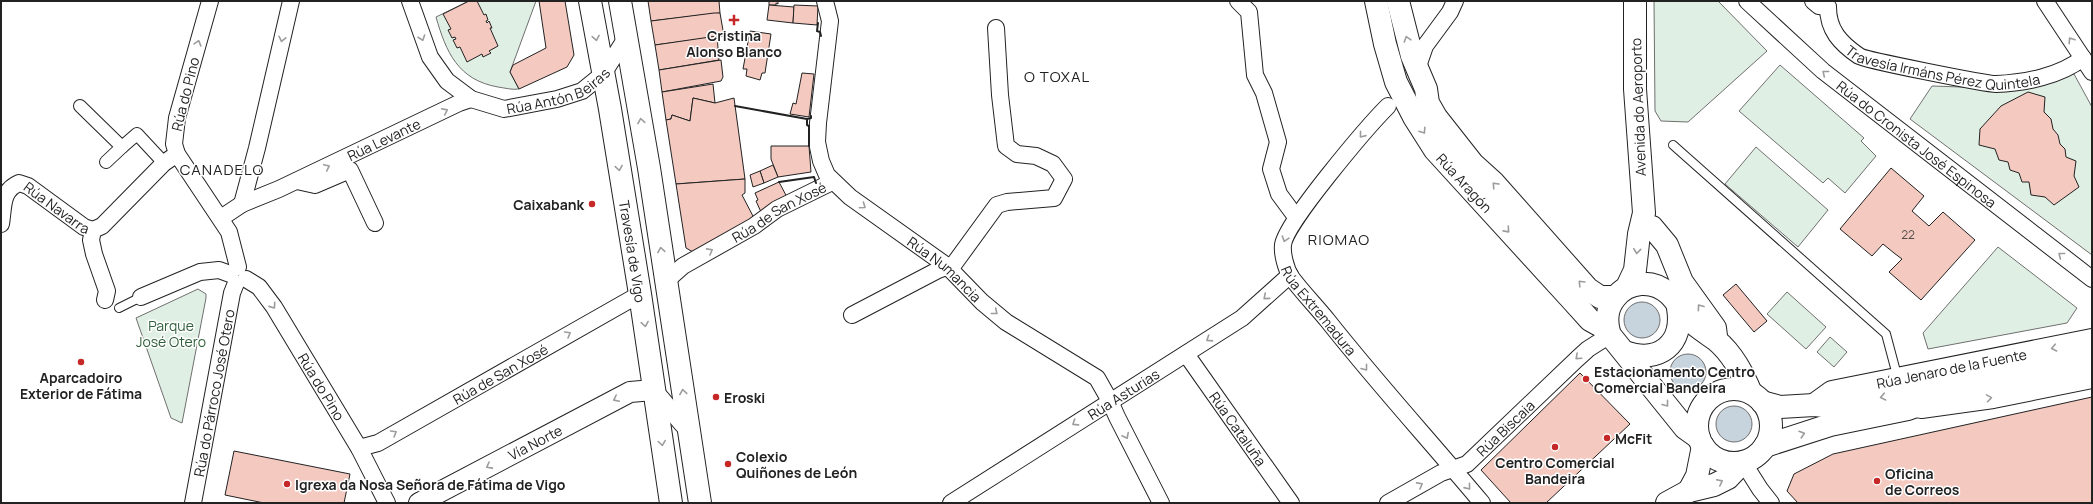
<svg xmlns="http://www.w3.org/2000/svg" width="2093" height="504" viewBox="0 0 2093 504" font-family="Manrope,sans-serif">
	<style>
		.green { fill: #e0efe3; stroke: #6f6f6f }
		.water { fill: #c7d3dd; stroke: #6f6f6f }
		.building { fill: #f3c9c0; stroke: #222 }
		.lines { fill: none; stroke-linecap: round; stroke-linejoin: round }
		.service-casing { stroke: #222; stroke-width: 10 }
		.pedestrian-casing { stroke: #222; stroke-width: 14 }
		.minor-casing { stroke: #222; stroke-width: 18 }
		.tertiary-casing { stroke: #222; stroke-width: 22 }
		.secondary-casing { stroke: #222; stroke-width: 24 }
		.primary-casing { stroke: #222; stroke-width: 24 }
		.service { stroke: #fff; stroke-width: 8 }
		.pedestrian { stroke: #fff; stroke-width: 12 }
		.minor { stroke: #fff; stroke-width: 16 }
		.tertiary { stroke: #fff; stroke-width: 20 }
		.secondary { stroke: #fff; stroke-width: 22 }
		.primary { stroke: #fff; stroke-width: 22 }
		.wall { stroke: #222; stroke-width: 2 }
		.oneway { stroke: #9c9c9c }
		.poi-dot { fill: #c62828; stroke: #fff; stroke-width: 1.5 }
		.labels { text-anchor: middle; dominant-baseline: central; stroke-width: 3; stroke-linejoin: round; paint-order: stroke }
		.number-label { font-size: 12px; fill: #564c4a }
		.poi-label { font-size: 14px; font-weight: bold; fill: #222; stroke: #fff; text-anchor: start }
		.street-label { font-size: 14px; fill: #222; stroke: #fff }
		.park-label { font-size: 14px; fill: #2f5e38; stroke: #fff }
		.neighbourhood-label { font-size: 15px; letter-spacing: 1px; fill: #222; stroke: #fff }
	</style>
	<rect width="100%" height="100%" fill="#fff"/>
	<g class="green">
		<path d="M469,1H536L510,72L519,89C512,90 505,88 498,87C458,80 446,52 436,17Z"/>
		<polygon points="1654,1 1718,1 1767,51 1688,122 1661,121 1655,111"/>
		<polygon points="1780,65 1864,138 1861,141 1876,156 1845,193 1828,178 1823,183 1739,111"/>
		<polygon points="2074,74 2092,107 2092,255 1910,119 1932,86 2019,89"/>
		<polygon points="1756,147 1828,210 1798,247 1725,184"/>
		<polygon points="1998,247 2077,308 2067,323 1928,349 1923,333"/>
		<polygon points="198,289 206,294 206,298 182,423 171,418 136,318"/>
		<polygon points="1787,292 1826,327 1806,349 1767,314"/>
		<polygon points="1830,337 1847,352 1834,367 1817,352"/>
	</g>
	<g class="water">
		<circle cx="1642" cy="320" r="18"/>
		<circle cx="1688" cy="372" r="18"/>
		<circle cx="1734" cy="424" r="18"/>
	</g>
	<g class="building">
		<polygon points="469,1 477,1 484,15 486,14 488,20 486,21 487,23 489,21 492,28 490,28 498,46 489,51 491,53 483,57 482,54 467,62 460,47 457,48 453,40 456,39 455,37 452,38 448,30 451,29 443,14"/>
		<polygon points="539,1 565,1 574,55 567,67 519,89 510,72 513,65 546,48"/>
		<polygon points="648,1 719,1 720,13 651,21"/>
		<polygon points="769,1 778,1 778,4 776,3 776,5 769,5"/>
		<polygon points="769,5 794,7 793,23 767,20"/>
		<polygon points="794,5 818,6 817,25 793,23"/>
		<polygon points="714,13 720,13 724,36 655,45 651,21"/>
		<polygon points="750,31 771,34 765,73 762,73 760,80 746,76 747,69 743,69"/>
		<polygon points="717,36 719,60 659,70 655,45"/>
		<polygon points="721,60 723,77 721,81 662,92 659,70"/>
		<polygon points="802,73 814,74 809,117 790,114 793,103 796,104"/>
		<polygon points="713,84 715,103 693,98 690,121 672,115 671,119 666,120 662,92"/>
		<polygon points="2028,92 2045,97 2044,112 2051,119 2053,129 2058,135 2060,144 2065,149 2066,157 2076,161 2074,176 2079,187 2054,205 2045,197 2031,195 2029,182 2022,182 2019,173 2010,170 2008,162 1999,160 1995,149 1979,145 1980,129 2001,106"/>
		<polygon points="693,98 715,103 734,98 745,179 676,184 666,120 671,119 672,115 690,121"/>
		<polygon points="771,146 809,146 811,172 778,177 771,159"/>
		<polygon points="773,165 778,177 764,183 760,171"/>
		<polygon points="1891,168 1924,196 1912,211 1929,226 1943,212 1975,240 1921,300 1889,272 1902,259 1894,253 1883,244 1872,256 1840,229"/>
		<polygon points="760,171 764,183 753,187 750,175"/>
		<polygon points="745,179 745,193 742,195 754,218 693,252 686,248 676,184"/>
		<polygon points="779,182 788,199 761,212 756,201 758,200 755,193"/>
		<polygon points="1736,284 1767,321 1754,332 1723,295"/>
		<polygon points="1580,373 1630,424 1546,503 1511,503 1481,470"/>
		<polygon points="2092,397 2092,503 1798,503 1787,491 1794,474 1833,454"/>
		<polygon points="234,451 350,474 344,503 264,503 225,495"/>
	</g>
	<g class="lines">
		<g class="service-casing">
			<g id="service">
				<polyline points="1673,145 1886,334 1898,379"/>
				<polyline points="119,308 141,297"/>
			</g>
		</g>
		<g class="pedestrian-casing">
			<g id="pedestrian">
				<polyline points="80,106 122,147 137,134 164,163"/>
				<polyline points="106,162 122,147"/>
			</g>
		</g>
		<g class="minor-casing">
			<g id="minor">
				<polyline points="210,1 177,118 174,144 177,154 229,232 238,267"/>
				<path id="s1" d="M410,1L430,57L447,81L471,99L504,109L557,99L582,91L603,74L626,38"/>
				<path id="s2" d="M825,1L830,21L818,123L817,142L821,161L827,175L850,197L947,266L982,302L1006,322L1097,378L1110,401L1117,417L1161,503"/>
				<polyline points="1238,1 1249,12 1255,75 1264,93 1278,142 1271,169 1279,194 1296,217"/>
				<path id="s3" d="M1747,1L1823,71L2092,279"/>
				<polyline points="1813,1 1819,6 1828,7"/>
				<polyline points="2045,1 2092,72"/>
				<path id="s4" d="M1828,7C1828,30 1840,43 1859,56C1865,60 1986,84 1996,84C2025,83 2060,76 2083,58"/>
				<polyline points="1417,69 1425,46 1450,12 1455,1"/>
				<path id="s5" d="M1388,106C1369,125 1285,223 1283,245C1282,254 1286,269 1291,277C1302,292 1316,306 1328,321C1377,383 1431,442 1482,503"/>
				<polyline points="297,181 315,185 350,170 375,223"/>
				<polyline points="242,204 257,148 291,1"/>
				<path id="s6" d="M221,218L242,204L279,189L459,103L471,99"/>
				<path id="s7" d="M1,224C4,206 1,191 19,183L28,186L84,227L93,230L102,226L164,163L177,154"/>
				<polyline points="93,230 91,240 94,254 107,291 105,300"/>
				<path id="s8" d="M246,279L259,287L274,307L359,448L387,503"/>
				<path id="s9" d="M666,281L683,266L754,226L777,209L832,182"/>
				<polyline points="141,297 200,272 219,270 230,274"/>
				<polyline points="852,315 938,270 954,264 997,205 1007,202 1054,198 1064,179 1053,164 1036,156 1017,154 1006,146 1000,95 996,28"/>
				<path id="s10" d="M1186,354L1291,503"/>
				<path d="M653,390C669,403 674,419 689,431"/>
				<path id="s11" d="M359,448L378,443L640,294"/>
				<polyline points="1743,462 1760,489 1771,503"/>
				<path id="s12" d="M193,503L232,293L236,283"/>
				<path id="s13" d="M951,503L1242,318L1290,275"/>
				<path id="s14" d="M1388,503L1441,473L1467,464L1577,359L1588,349L1610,335"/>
			</g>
		</g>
		<g class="tertiary-casing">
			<g id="tertiary">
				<path id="s15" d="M419,503L630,392L653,390"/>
			</g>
		</g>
		<g class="secondary-casing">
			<g id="secondary">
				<path id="s16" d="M1376,1L1385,44L1396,82L1414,117L1435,150L1572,300L1590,320L1608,330"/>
				<polyline points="1398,1 1412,56 1426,89 1428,103 1436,117 1473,164 1494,183 1588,289 1600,297 1615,297"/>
				<path id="s17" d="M1814,405L1832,392L2092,340"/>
				<polyline points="1921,407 1993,397 2092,377"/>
				<polyline points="1689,491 1697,476 1703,446"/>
				<polyline points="1667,503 1689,491 1714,485 1728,478 1743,462"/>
			</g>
		</g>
		<g class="primary-casing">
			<g id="primary">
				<path id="s18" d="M590,1L610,109L640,294L671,503"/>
				<polyline points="620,1 649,168 700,503"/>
				<polyline points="1652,227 1667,245 1682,282 1715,328 1716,336"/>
				<polyline points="1627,287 1635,270 1639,234 1644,213 1635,89 1635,1"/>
				<path d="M1625,352C1659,364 1684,344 1678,308"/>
				<circle cx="1734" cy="426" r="37"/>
				<polyline points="1762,402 1780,407 1814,405 1836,407 1960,381 1991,380 2092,360"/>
				<path d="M1699,438L1685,428L1610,335C1606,323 1606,309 1615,298C1628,281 1653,279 1669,294C1678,302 1683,315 1694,324C1701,330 1709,335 1716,340C1733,354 1743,374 1751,393"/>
				<polyline points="1765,446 1830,425 1908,409 1942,397"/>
			</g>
		</g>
		<use href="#service" class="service"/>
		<use href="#pedestrian" class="pedestrian"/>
		<use href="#minor" class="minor"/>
		<use href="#tertiary" class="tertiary"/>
		<use href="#secondary" class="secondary"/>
		<use href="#primary" class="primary"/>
		<g class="wall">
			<polyline points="818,23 817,31 820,32 821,36"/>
			<polyline points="735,106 807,119"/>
			<polyline points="809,146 809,126 807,125 807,119 811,118 811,116"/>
			<polyline points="779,182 814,177 816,183"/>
		</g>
	</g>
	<defs><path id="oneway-chevron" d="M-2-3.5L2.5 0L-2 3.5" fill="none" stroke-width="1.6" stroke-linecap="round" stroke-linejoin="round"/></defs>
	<g class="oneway">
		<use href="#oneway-chevron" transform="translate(422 38) rotate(71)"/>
		<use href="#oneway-chevron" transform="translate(596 38) rotate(80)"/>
		<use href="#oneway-chevron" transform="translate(282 39) rotate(103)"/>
		<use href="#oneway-chevron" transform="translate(1407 39) rotate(-107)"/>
		<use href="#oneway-chevron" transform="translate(2071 40) rotate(-124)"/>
		<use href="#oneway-chevron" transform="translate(198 43) rotate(-74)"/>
		<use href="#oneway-chevron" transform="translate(1825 73) rotate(-141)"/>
		<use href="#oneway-chevron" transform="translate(445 111) rotate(-26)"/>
		<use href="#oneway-chevron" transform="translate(641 121) rotate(-99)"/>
		<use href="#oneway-chevron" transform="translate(1423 131) rotate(57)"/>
		<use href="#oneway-chevron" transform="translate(1362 135) rotate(129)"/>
		<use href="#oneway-chevron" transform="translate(327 167) rotate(-25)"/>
		<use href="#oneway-chevron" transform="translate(619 168) rotate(81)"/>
		<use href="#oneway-chevron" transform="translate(1495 185) rotate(-133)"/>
		<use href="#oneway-chevron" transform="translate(863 206) rotate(35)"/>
		<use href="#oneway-chevron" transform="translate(1507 230) rotate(48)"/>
		<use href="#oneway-chevron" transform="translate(1285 239) rotate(108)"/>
		<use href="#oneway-chevron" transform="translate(661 250) rotate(-99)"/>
		<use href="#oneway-chevron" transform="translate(710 251) rotate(-29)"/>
		<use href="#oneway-chevron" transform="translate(1637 251) rotate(96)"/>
		<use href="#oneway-chevron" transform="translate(2061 255) rotate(-142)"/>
		<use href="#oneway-chevron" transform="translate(1581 283) rotate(-134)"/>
		<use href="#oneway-chevron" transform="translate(1266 297) rotate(139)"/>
		<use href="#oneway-chevron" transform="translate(273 306) rotate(55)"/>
		<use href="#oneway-chevron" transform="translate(1700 307) rotate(-126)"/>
		<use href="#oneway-chevron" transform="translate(995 312) rotate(39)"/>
		<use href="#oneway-chevron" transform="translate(645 324) rotate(81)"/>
		<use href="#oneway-chevron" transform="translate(568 334) rotate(-30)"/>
		<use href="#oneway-chevron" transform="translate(1209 339) rotate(147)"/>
		<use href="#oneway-chevron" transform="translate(2054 348) rotate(168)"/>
		<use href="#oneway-chevron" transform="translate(1578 357) rotate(138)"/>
		<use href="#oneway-chevron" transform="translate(1365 368) rotate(52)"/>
		<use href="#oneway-chevron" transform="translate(683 392) rotate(-99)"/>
		<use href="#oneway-chevron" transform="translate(1883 397) rotate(168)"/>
		<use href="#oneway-chevron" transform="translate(1989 398) rotate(-9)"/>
		<use href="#oneway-chevron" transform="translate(616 399) rotate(153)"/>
		<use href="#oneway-chevron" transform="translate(1666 404) rotate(52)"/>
		<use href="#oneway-chevron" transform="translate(1075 423) rotate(147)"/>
		<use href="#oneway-chevron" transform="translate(394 433) rotate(-30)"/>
		<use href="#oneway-chevron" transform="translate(1802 434) rotate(-18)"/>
		<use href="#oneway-chevron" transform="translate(1126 436) rotate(63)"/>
		<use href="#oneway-chevron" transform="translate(662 443) rotate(82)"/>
		<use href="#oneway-chevron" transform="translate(489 466) rotate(152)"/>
		<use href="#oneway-chevron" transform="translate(1720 482) rotate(-27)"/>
		<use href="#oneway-chevron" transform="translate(1420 485) rotate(-29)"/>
		<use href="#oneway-chevron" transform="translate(1468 487) rotate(51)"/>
	</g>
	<g class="poi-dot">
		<path d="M732 14h4v4h4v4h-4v4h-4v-4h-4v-4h4z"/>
		<circle cx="592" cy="204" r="4"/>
		<circle cx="81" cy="362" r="4"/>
		<circle cx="1586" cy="379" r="4"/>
		<circle cx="716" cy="397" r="4"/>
		<circle cx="1607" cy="438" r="4"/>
		<circle cx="1555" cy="447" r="4"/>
		<circle cx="728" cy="464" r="4"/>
		<circle cx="1877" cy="481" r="4"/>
		<circle cx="287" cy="484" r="4"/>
	</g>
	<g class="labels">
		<g class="number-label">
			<text x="1908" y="234">22</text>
		</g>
		<g class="poi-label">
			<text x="734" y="35" text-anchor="middle">Cristina<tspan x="734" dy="16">Alonso Blanco</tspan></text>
			<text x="584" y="204" text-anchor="end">Caixabank</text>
			<text x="1594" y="371">Estacionamento Centro<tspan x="1594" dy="16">Comercial Bandeira</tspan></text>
			<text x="81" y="377" text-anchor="middle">Aparcadoiro<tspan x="81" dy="16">Exterior de Fátima</tspan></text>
			<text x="724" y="397">Eroski</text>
			<text x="1615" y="438">McFit</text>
			<text x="736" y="456">Colexio<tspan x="736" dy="16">Quiñones de León</tspan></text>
			<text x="1555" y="462" text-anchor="middle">Centro Comercial<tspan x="1555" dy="16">Bandeira</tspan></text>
			<text x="1885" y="473">Oficina<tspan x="1885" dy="16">de Correos</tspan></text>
			<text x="295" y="484">Igrexa da Nosa Señora de Fátima de Vigo</text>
		</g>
		<g class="street-label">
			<text stroke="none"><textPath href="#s4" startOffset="146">Travesía Irmáns Pérez Quintela</textPath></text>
			<text stroke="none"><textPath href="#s1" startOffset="211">Rúa Antón Beiras</textPath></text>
			<text transform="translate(185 94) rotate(-76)">Rúa do Pino</text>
			<text transform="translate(1638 107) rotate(-92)">Avenida do Aeroporto</text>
			<text stroke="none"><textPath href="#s6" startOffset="181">Rúa Levante</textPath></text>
			<text stroke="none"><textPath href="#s3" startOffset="222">Rúa do Cronista José Espinosa</textPath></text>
			<text stroke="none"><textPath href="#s16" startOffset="206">Rúa Aragón</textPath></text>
			<text stroke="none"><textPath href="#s7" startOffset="93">Rúa Navarra</textPath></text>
			<text stroke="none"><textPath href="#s9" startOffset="133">Rúa de San Xosé</textPath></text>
			<text stroke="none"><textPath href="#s18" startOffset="254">Travesía de Vigo</textPath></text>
			<text stroke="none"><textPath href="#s2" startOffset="328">Rúa Numancia</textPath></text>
			<text stroke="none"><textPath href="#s5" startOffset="252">Rúa Extremadura</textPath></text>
			<text stroke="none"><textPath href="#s17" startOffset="144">Rúa Jenaro de la Fuente</textPath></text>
			<text stroke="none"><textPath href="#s11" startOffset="160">Rúa de San Xosé</textPath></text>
			<text stroke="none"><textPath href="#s8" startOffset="133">Rúa do Pino</textPath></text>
			<text stroke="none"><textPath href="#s12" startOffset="112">Rúa do Párroco José Otero</textPath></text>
			<text stroke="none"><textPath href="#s13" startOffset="204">Rúa Asturias</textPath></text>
			<text stroke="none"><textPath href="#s10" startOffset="91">Rúa Cataluña</textPath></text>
			<text stroke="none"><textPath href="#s14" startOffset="141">Rúa Biscaia</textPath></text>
			<text stroke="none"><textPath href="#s15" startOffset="131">Vía Norte</textPath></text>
		</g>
		<g class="park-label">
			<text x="171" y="325">Parque<tspan x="171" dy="16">José Otero</tspan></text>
		</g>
		<g class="neighbourhood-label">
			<text x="1057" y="76">O TOXAL</text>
			<text x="222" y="169">CANADELO</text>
			<text x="1339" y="239">RIOMAO</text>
		</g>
	</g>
	<rect width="2093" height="504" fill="none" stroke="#222222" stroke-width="4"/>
</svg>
